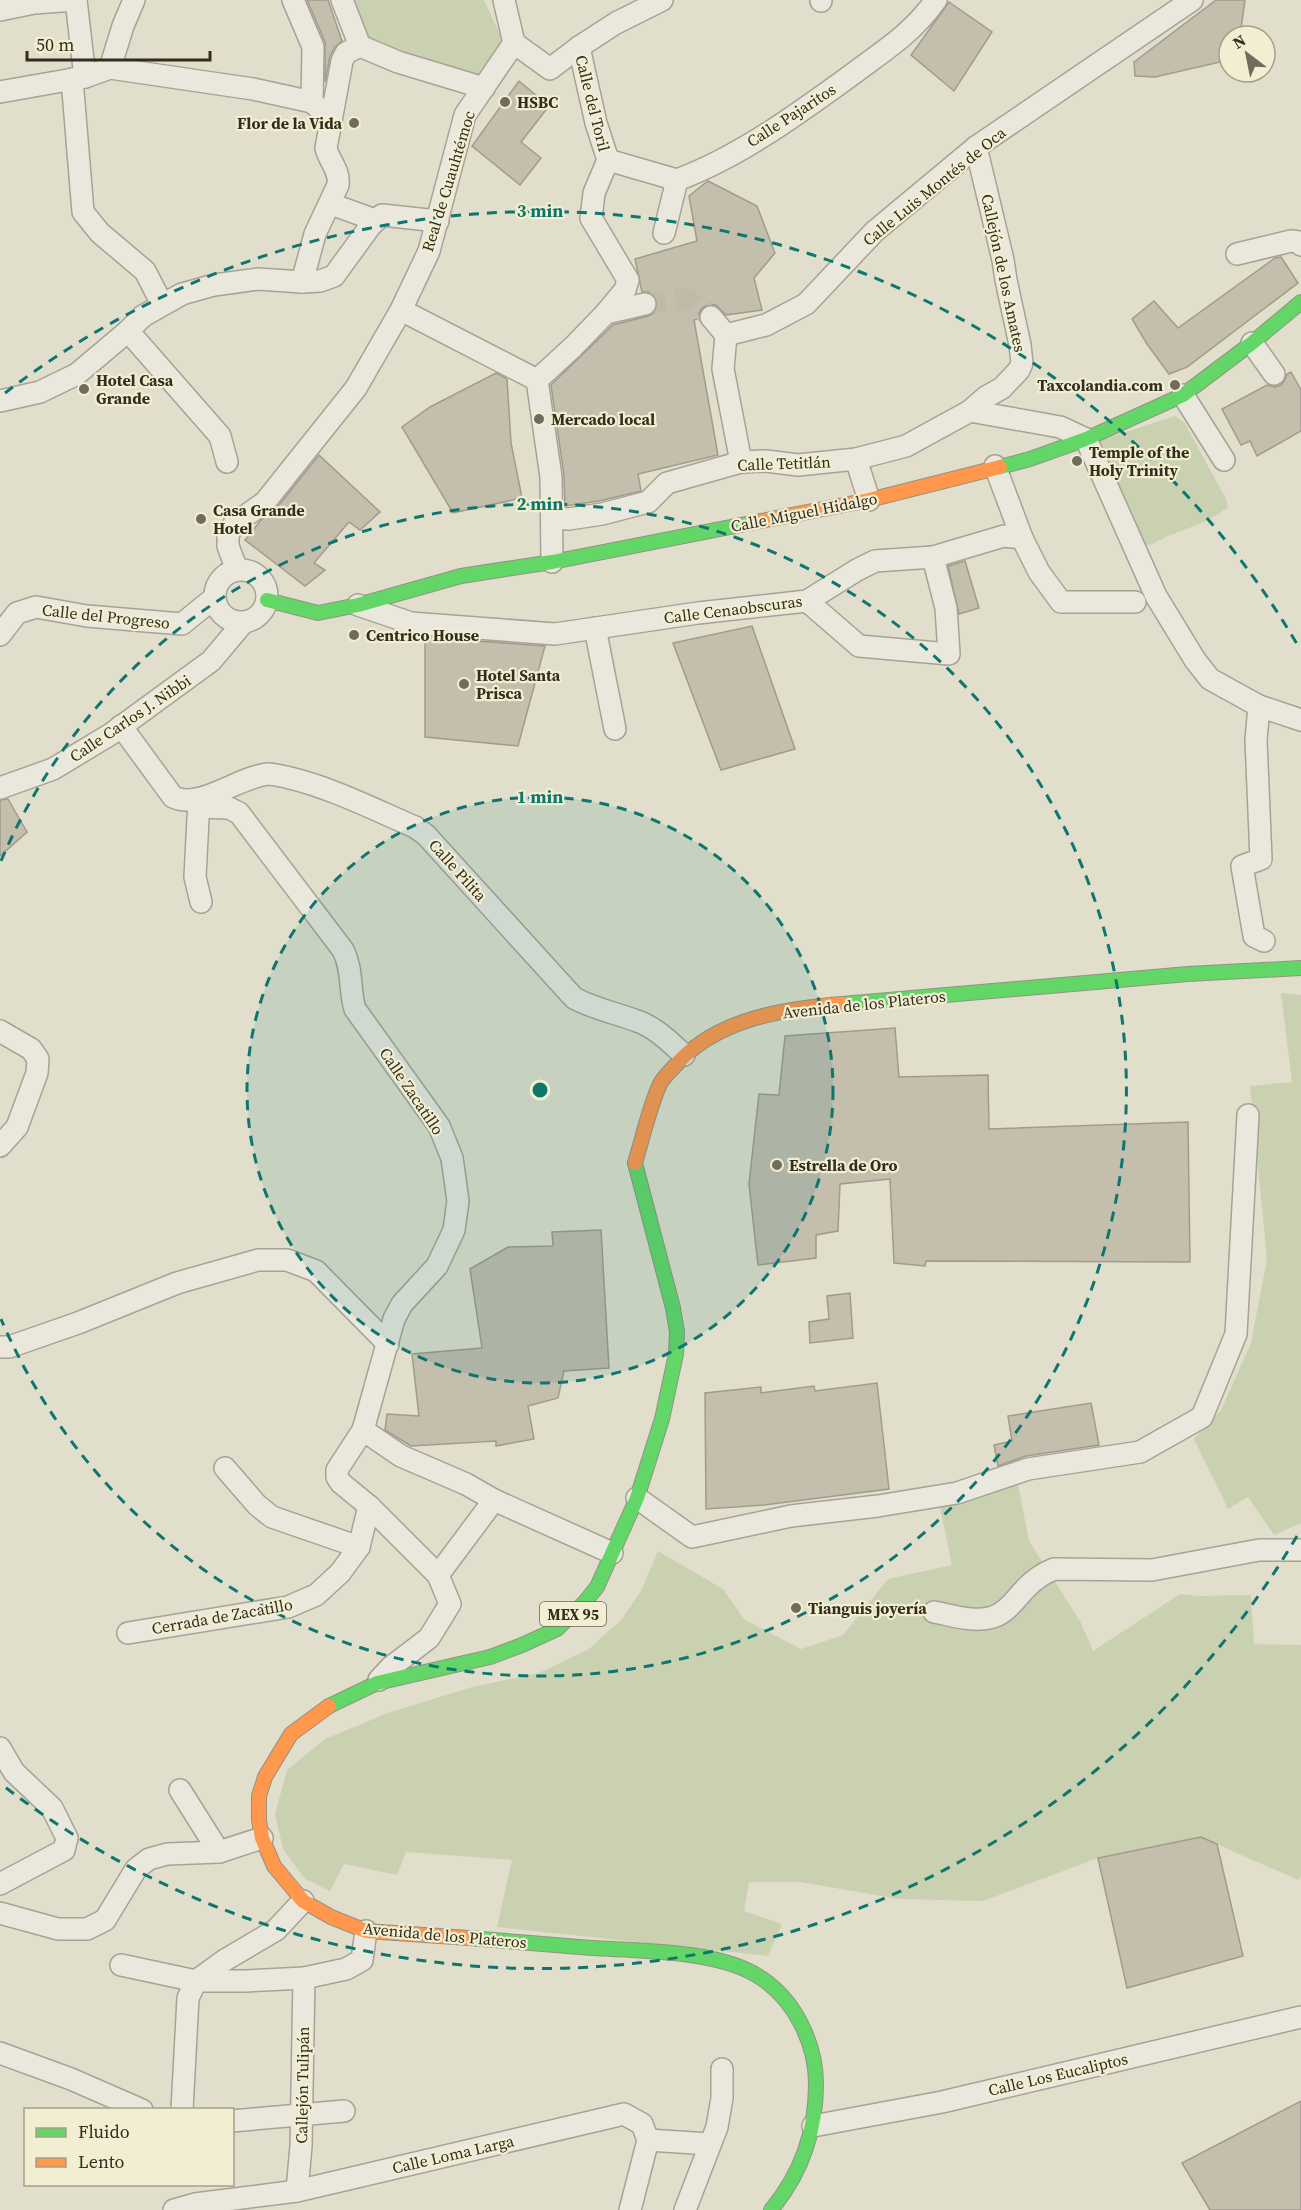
<svg xmlns="http://www.w3.org/2000/svg" width="1301" height="2210" viewBox="0 0 1301 2210" font-family="'Source Serif 4',serif">
	<style>
		.green { fill: #cad1b0 }
		.building { fill: #c4bead; stroke: #a09b8c; stroke-width: 1.5 }
		.lines { fill: none; stroke-linecap: round; stroke-linejoin: round }
		.street-tunnel { stroke: #bebba9; stroke-width: 21; stroke-dasharray: 21 10; stroke-linecap: butt }
		.street-casing { stroke: #a6a295; stroke-width: 24 }
		.fast-casing { stroke: #959285; stroke-width: 16 }
		.slow-casing { stroke: #959285; stroke-width: 16 }
		.street { stroke: #eae8dd; stroke-width: 21 }
		.fast { stroke: #63d668; stroke-width: 14 }
		.slow { stroke: #ff974d; stroke-width: 14 }
		.ring { fill: none; stroke: #0f766e; stroke-width: 3; stroke-dasharray: 10 8 }
		.poi-dot { fill: #706b5c; stroke: #f1eed2; stroke-width: 2 }
		.labels { text-anchor: middle; dominant-baseline: central; stroke-width: 4.5; stroke-linejoin: round; paint-order: stroke }
		.shield { fill: #f1eed2; stroke: #6c6655; stroke-width: 1.5 }
		.shield-label { font-size: 15px; font-weight: bold; fill: #332c1f }
		.poi-label { font-size: 16px; font-weight: bold; fill: #332c1f; stroke: #f1eed2; text-anchor: start }
		.street-label { font-size: 16px; fill: #332c1f; stroke: #f1eed2 }
		.centre { fill: #0f766e; stroke: #f1eed2; stroke-width: 3 }
		.ring-label { font-size: 18px; text-anchor: middle; font-weight: bold; fill: #0f766e; stroke: #f1eed2; stroke-width: 4.5; stroke-linejoin: round; paint-order: stroke }
	</style>
	<rect width="100%" height="100%" fill="#e1dfcc"/>
	<g class="green">
		<polygon points="347,0 484,0 506,48 489,78 446,72 364,42"/>
		<path d="M1175,416L1184,422L1226,499L1228,507C1208,523 1190,527 1168,536C1158,540 1153,546 1142,546L1089,444Z"/>
		<polygon points="1281,993 1301,995 1301,1523 1274,1535 1248,1497 1228,1509 1194,1439 1221,1410 1251,1343 1267,1259 1250,1086 1292,1082"/>
		<polygon points="1018,1484 1029,1541 1080,1621 1093,1651 1180,1594 1197,1596 1251,1595 1254,1644 1301,1645 1301,1876 1298,1880 1201,1837 1098,1858 983,1901 899,1899 800,1882 749,1882 744,1911 782,1924 768,1956 497,1927 512,1860 406,1852 397,1875 344,1864 330,1891 305,1879 283,1849 275,1814 287,1770 325,1739 388,1713 472,1687 539,1673 589,1649 621,1620 641,1591 658,1551 723,1589 745,1620 801,1649 843,1635 888,1579 952,1565 939,1502"/>
	</g>
	<g class="building">
		<polygon points="307,0 328,0 342,41 335,47 330,56 325,82 325,42"/>
		<polygon points="1216,0 1245,0 1240,36 1229,36 1229,60 1155,77 1135,76 1134,62"/>
		<polygon points="949,2 992,32 954,91 911,55"/>
		<polygon points="519,81 549,106 521,142 541,158 520,185 472,146"/>
		<polygon points="708,181 757,206 775,253 754,278 762,310 726,315 716,305 709,304 702,308 699,313 699,319 694,320 718,455 638,474 641,491 599,501 565,506 564,475 551,385 613,325 648,316 654,313 657,307 657,301 649,292 642,292 635,259 697,241 689,196"/>
		<polygon points="1281,257 1298,283 1187,367 1169,374 1147,344 1132,319 1154,301 1178,328 1275,258"/>
		<polygon points="1291,372 1301,390 1301,431 1257,456 1250,441 1241,445 1222,409 1267,385 1275,387 1281,385 1285,380 1287,374"/>
		<polygon points="496,373 507,379 511,443 522,498 453,513 402,427 430,407"/>
		<polygon points="319,455 380,512 360,530 349,522 314,563 325,570 305,586 245,540 261,520 275,510"/>
		<polygon points="965,561 979,608 959,614 948,566"/>
		<polygon points="752,626 795,749 721,770 673,643"/>
		<polygon points="425,637 545,646 518,746 425,737"/>
		<polygon points="8,799 27,832 0,856 0,800"/>
		<polygon points="895,1028 899,1077 988,1075 989,1129 1188,1122 1190,1262 926,1261 925,1266 894,1263 890,1179 840,1184 838,1231 816,1235 816,1258 758,1265 749,1184 759,1094 779,1095 785,1036"/>
		<polygon points="601,1230 609,1368 564,1371 558,1398 528,1406 534,1439 496,1446 496,1441 411,1446 385,1430 387,1414 419,1416 412,1354 482,1348 470,1269 508,1247 553,1246 552,1232"/>
		<polygon points="850,1293 853,1338 810,1343 809,1322 829,1319 827,1296"/>
		<polygon points="877,1383 889,1489 764,1505 706,1509 705,1393 761,1387 761,1393 814,1386 815,1391"/>
		<polygon points="1091,1403 1099,1445 1026,1456 998,1466 994,1445 1012,1441 1008,1416"/>
		<polygon points="1201,1837 1217,1844 1243,1956 1127,1988 1098,1858"/>
		<polygon points="1301,2101 1301,2210 1210,2210 1182,2163"/>
	</g>
	<g class="lines">
		<polyline class="street-tunnel" points="645,304 686,298 711,317"/>
		<g class="street-casing">
			<g id="street">
				<polyline points="76,0 85,77"/>
				<polyline points="293,0 313,47 312,102 322,111"/>
				<polyline points="342,0 360,46 398,62 484,88"/>
				<polyline points="821,0 821,1"/>
				<polyline points="0,10 34,3 76,0"/>
				<polyline points="514,43 550,69 579,47 616,23 662,0"/>
				<polyline points="579,47 596,123 608,160 594,193 591,218 628,280 625,290 606,313"/>
				<polyline points="110,68 123,26 134,0"/>
				<polyline points="72,79 83,212 100,233 145,271 162,304"/>
				<polyline points="0,92 85,77 110,68 253,89 312,102"/>
				<polyline points="608,160 677,180"/>
				<path d="M677,180C739,157 796,115 850,76C883,51 911,35 936,0"/>
				<polyline points="331,204 375,220"/>
				<polyline points="664,233 677,180"/>
				<polyline points="1237,254 1291,241 1299,242 1301,245"/>
				<path d="M302,282L315,234L338,185C340,170 329,161 326,148L342,61L346,53L360,46"/>
				<polyline points="401,310 537,380"/>
				<polyline points="711,317 726,335"/>
				<polyline points="128,331 220,436 227,462"/>
				<polyline points="726,335 766,325 806,304 875,231 976,147 1192,0"/>
				<polyline points="726,335 723,369 741,462"/>
				<polyline points="1252,343 1274,374"/>
				<polyline points="537,380 551,477 552,562"/>
				<polyline points="537,380 573,347 606,313 645,304"/>
				<polyline points="1183,395 1224,460"/>
				<polyline points="0,401 40,392 77,374 128,331 143,316 182,294 214,285 258,279 302,282 320,281 334,276 371,225 382,215 438,221"/>
				<polyline points="970,411 986,397 1002,388 1019,370 1022,363 1020,345 1006,280 1003,260 976,147"/>
				<polyline points="856,459 869,500"/>
				<polyline points="995,466 1022,538 1039,572 1061,602 1135,602"/>
				<polyline points="552,518 569,519 602,514 648,502 667,483 741,462 766,461 798,465 856,459 906,446 970,411 1060,427 1086,439 1156,596 1195,660 1210,679 1259,706 1301,720"/>
				<polyline points="237,570 228,546 228,535 234,524 265,502 356,388 401,310 429,251 465,115 514,43 504,0"/>
				<circle cx="241" cy="596" r="26"/>
				<polyline points="807,601 859,646 949,654 946,608 933,557"/>
				<polyline points="358,605 411,623 555,634 698,613 807,601 857,570 875,561 933,557 1004,536 1022,538"/>
				<polyline points="595,628 615,729"/>
				<polyline points="0,635 17,613 36,607 87,616 182,624 214,598"/>
				<polyline points="1259,706 1256,740 1261,859 1242,866 1254,936 1264,941"/>
				<path d="M121,726L173,797C200,810 238,777 268,774C274,774 280,776 286,777C330,787 373,809 415,827L426,835L574,998C594,1009 616,1013 637,1021C655,1027 670,1042 684,1055"/>
				<polyline points="0,788 53,769 111,734 211,661 243,623"/>
				<polyline points="199,799 195,877 201,902"/>
				<path d="M198,807L229,808L239,813L343,950C353,969 349,990 355,1009L439,1126L452,1158L458,1201L454,1230L437,1266L402,1304L394,1319L363,1430L337,1470V1477L341,1483L369,1506L438,1575L450,1604L429,1638L391,1667L379,1680"/>
				<polyline points="0,1031 31,1049 38,1059 37,1073 17,1127 0,1146"/>
				<polyline points="0,1347 9,1347 78,1323 177,1283 258,1260 287,1260 316,1271 388,1344"/>
				<polyline points="363,1430 401,1456 466,1484 494,1500 612,1553"/>
				<polyline points="225,1468 257,1505 272,1517 359,1547"/>
				<polyline points="637,1498 692,1537 791,1516 878,1506 957,1493 1028,1469 1140,1452 1202,1417 1236,1334 1248,1115"/>
				<polyline points="438,1575 494,1500"/>
				<path d="M934,1612C951,1615 971,1622 989,1618C1006,1615 1016,1598 1027,1587C1035,1579 1044,1573 1054,1569L1152,1570L1259,1550H1301"/>
				<polyline points="128,1633 288,1607 316,1595 340,1573 359,1547 369,1506"/>
				<polyline points="0,1748 14,1772 52,1808 67,1838 64,1850 0,1884"/>
				<polyline points="180,1790 219,1852"/>
				<polyline points="0,1913 58,1929 87,1929 105,1920 136,1869 149,1859 167,1854 219,1852 262,1838"/>
				<polyline points="121,1965 196,1981 245,1981 304,1978 346,1969 362,1960 366,1931"/>
				<polyline points="0,2053 71,2079 142,2110"/>
				<polyline points="182,2110 188,1998 196,1981 225,1960 276,1930 303,1901"/>
				<polyline points="232,2121 344,2111"/>
				<polyline points="813,2126 942,2102 1301,2017"/>
				<polyline points="648,2140 710,2144"/>
				<polyline points="297,2191 301,2146 304,1978"/>
				<polyline points="174,2210 195,2204 297,2191 624,2114 642,2124 648,2140 630,2210"/>
				<polyline points="685,2210 717,2127 722,2098 722,2069"/>
			</g>
		</g>
		<g class="fast-casing">
			<g id="fast">
				<polyline points="1000,467 1030,459 1086,439 1183,395 1252,343 1301,302"/>
				<polyline points="267,600 318,613 358,605 461,576 552,562 761,521"/>
				<polyline points="842,1004 1188,974 1301,968"/>
				<polyline points="329,1706 377,1683 490,1657 522,1645 557,1629 584,1603 597,1587 637,1498 662,1419 676,1354 677,1332 673,1308 635,1163"/>
				<path d="M469,1938C510,1941 551,1945 592,1948C641,1951 721,1950 761,1978C795,2000 816,2044 816,2084C816,2131 801,2174 771,2210"/>
			</g>
		</g>
		<g class="slow-casing">
			<g id="slow">
				<polyline points="761,521 869,500 1000,467"/>
				<path d="M635,1163C642,1140 650,1105 660,1084C663,1078 669,1072 674,1067C715,1019 782,1009 842,1004"/>
				<polyline points="329,1706 291,1734 265,1777 259,1796 259,1820 262,1838 274,1866 303,1901 331,1917 366,1931 469,1938"/>
			</g>
		</g>
		<use href="#street" class="street"/>
		<use href="#fast" class="fast"/>
		<use href="#slow" class="slow"/>
	</g>
	<circle cx="540" cy="1090" r="293" fill="#0f766e" fill-opacity=".12"/>
	<g class="ring">
		<circle cx="540" cy="1090" r="293"/>
		<path d="M1 861A586 586 0 1 1 1 1319"/>
		<path d="M1297 1536A879 879 0 0 1 5 1787M5 393A879 879 0 0 1 1297 644"/>
	</g>
	<g class="poi-dot">
		<circle cx="505" cy="102" r="6"/>
		<circle cx="354" cy="123" r="6"/>
		<circle cx="1175" cy="385" r="6"/>
		<circle cx="84" cy="389" r="6"/>
		<circle cx="539" cy="419" r="6"/>
		<circle cx="1077" cy="461" r="6"/>
		<circle cx="201" cy="519" r="6"/>
		<circle cx="354" cy="635" r="6"/>
		<circle cx="464" cy="684" r="6"/>
		<circle cx="777" cy="1165" r="6"/>
		<circle cx="796" cy="1608" r="6"/>
	</g>
	<g class="labels">
		<rect class="shield" x="540" y="1602" width="66" height="24" rx="4.5"/>
		<g class="shield-label">
			<text x="573" y="1614">MEX 95</text>
		</g>
		<g class="poi-label">
			<text x="517" y="102">HSBC</text>
			<text x="342" y="123" text-anchor="end">Flor de la Vida</text>
			<text x="96" y="380">Hotel Casa<tspan x="96" dy="18">Grande</tspan></text>
			<text x="1163" y="385" text-anchor="end">Taxcolandia.com</text>
			<text x="551" y="419">Mercado local</text>
			<text x="1089" y="452">Temple of the<tspan x="1089" dy="18">Holy Trinity</tspan></text>
			<text x="213" y="510">Casa Grande<tspan x="213" dy="18">Hotel</tspan></text>
			<text x="366" y="635">Centrico House</text>
			<text x="476" y="675">Hotel Santa<tspan x="476" dy="18">Prisca</tspan></text>
			<text x="789" y="1165">Estrella de Oro</text>
			<text x="808" y="1608">Tianguis joyería</text>
		</g>
		<g class="street-label">
			<text transform="translate(593 103) rotate(76)">Calle del Toril</text>
			<text transform="translate(791 115) rotate(-33)">Calle Pajaritos</text>
			<text transform="translate(448 181) rotate(-73)">Real de Cuauhtémoc</text>
			<text transform="translate(934 186) rotate(-39)">Calle Luis Montés de Oca</text>
			<text transform="translate(1004 273) rotate(78)">Callejón de los Amates</text>
			<text transform="translate(784 463) rotate(-2)">Calle Tetitlán</text>
			<text transform="translate(804 512) rotate(-11)">Calle Miguel Hidalgo</text>
			<text transform="translate(733 609) rotate(-7)">Calle Cenaobscuras</text>
			<text transform="translate(106 616) rotate(6)">Calle del Progreso</text>
			<text transform="translate(130 718) rotate(-34)">Calle Carlos J. Nibbi</text>
			<text transform="translate(458 870) rotate(48)">Calle Pilita</text>
			<text transform="translate(864 1004) rotate(-6)">Avenida de los Plateros</text>
			<text transform="translate(412 1091) rotate(56)">Calle Zacatillo</text>
			<text transform="translate(222 1616) rotate(-10)">Cerrada de Zacatillo</text>
			<text transform="translate(445 1935) rotate(5)">Avenida de los Plateros</text>
			<text transform="translate(1058 2074) rotate(-13)">Calle Los Eucaliptos</text>
			<text transform="translate(302 2085) rotate(-89)">Callejón Tulipán</text>
			<text transform="translate(453 2154) rotate(-13)">Calle Loma Larga</text>
		</g>
	</g>
	<circle cx="540" cy="1090" r="9" class="centre"/>
	<g class="ring-label">
		<text x="540" y="217">3 min</text>
		<text x="540" y="510">2 min</text>
		<text x="540" y="803">1 min</text>
	</g>
	<rect x="24" y="2108" width="210" height="78" fill="#f1eed2" stroke="#a5a08a" stroke-width="1.5"/>
	<rect x="36" y="2128" width="30" height="9" fill="#63d668" stroke="#a5a08a" stroke-width="1.5"/>
	<text x="78" y="2138" font-size="18" fill="#332c1f">Fluido</text>
	<rect x="36" y="2158" width="30" height="9" fill="#ff974d" stroke="#a5a08a" stroke-width="1.5"/>
	<text x="78" y="2168" font-size="18" fill="#332c1f">Lento</text>
	<g transform="translate(1247 54) rotate(328)"><circle r="28" fill="#f1eed2" stroke="#a5a08a" stroke-width="1.5"/>
	<path d="M0-4.5L10 22L0 15L-10 22Z" fill="#706b5c"/>
	<text y="-9" font-size="16" font-weight="bold" text-anchor="middle" fill="#332c1f">N</text>
	</g>
	<path d="M27 51v9h183v-9" fill="none" stroke="#332c1f" stroke-width="3"/>
	<text x="36" y="51" font-size="18" fill="#332c1f" stroke="#f1eed2" stroke-width="4.5" paint-order="stroke">50 m</text>
</svg>
